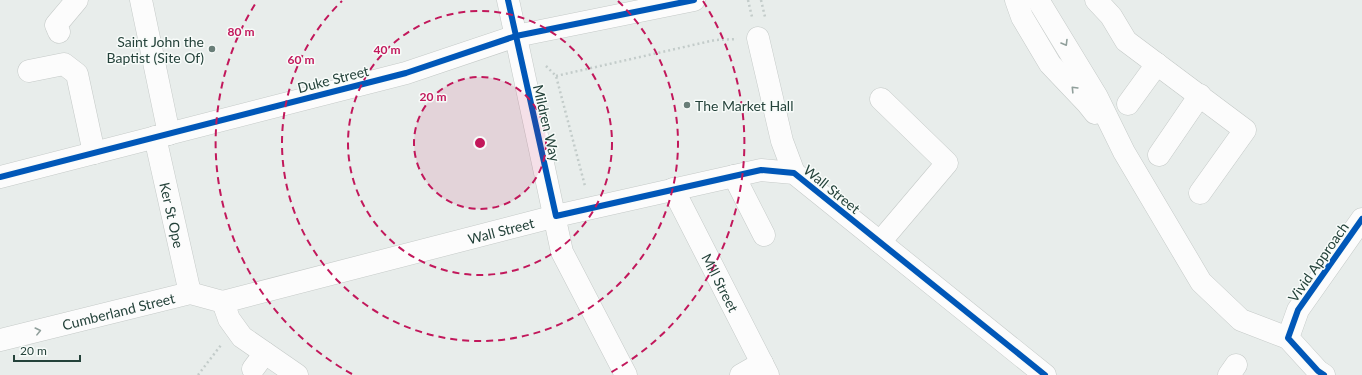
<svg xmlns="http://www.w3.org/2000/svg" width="1362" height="375" viewBox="0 0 1362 375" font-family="Lato,sans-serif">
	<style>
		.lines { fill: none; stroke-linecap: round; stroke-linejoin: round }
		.minor-casing { stroke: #c5cac8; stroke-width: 23 }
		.path { stroke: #c3ccca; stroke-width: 2.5; stroke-dasharray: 2 3; stroke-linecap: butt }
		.minor { stroke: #fcfcfc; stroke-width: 22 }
		.cycleway-casing { stroke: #f7fbf9; stroke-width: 8 }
		.cycleway { stroke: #0057b8; stroke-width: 6 }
		.oneway { stroke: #909f9b }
		.ring { fill: none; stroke: #c2185b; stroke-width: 2; stroke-dasharray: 7 5 }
		.poi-dot { fill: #697e78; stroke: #f7fbf9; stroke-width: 1.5 }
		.labels { text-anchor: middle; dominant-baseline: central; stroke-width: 3; stroke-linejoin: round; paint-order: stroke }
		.poi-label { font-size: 14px; fill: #24423a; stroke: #f7fbf9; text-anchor: end }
		.street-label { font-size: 14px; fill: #24423a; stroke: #f7fbf9 }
		.centre { fill: #c2185b; stroke: #f7fbf9; stroke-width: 2 }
		.ring-label { font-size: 12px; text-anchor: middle; font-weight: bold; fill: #c2185b; stroke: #f7fbf9; stroke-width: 3; stroke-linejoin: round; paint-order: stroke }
	</style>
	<rect width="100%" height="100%" fill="#e8edeb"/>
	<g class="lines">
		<g class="minor-casing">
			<g id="minor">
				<polyline points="141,0 169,134"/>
				<polyline points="508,0 562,252 626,375"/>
				<polyline points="1016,0 1022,17 1050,64 1087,103 1095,113"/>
				<polyline points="1038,0 1097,97 1124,152 1201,282 1241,320 1288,338"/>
				<polyline points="1096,0 1111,16 1126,41 1245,130 1200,193"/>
				<polyline points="59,32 56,25 77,0"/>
				<polyline points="758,38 782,141 794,173"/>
				<polyline points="29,71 64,64 77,74 94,153"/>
				<polyline points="1128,104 1157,64"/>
				<path id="s1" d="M155,137L190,293"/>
				<polyline points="1159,155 1200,95"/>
				<polyline points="734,176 764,235"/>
				<polyline points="0,177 406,73 516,36 694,0"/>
				<path id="s2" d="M673,189L768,375"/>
				<polyline points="880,242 947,163 881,99"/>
				<path id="s3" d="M223,302L556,216L761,170L794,173L1045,375"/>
				<path id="s4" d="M0,340L190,293L223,302L229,319L242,337L297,375"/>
				<polyline points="253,369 265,353"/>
				<polyline points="741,375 762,363"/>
				<polyline points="1229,375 1236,365"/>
				<polyline points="1324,375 1318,371 1288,338 1298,310 1362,219"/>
			</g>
		</g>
		<g class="path">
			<polyline points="748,0 752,17"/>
			<polyline points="761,0 765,17"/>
			<polyline points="546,66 556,76 585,186"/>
			<polyline points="556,76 715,40 737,39"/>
			<polyline points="198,375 221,345"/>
		</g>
		<use href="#minor" class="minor"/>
		<g class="cycleway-casing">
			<g id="cycleway">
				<polyline points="508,0 556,216 761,170 794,173 1045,375"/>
				<polyline points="0,177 406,73 516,36 694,0"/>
				<polyline points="1324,375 1318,371 1288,338 1298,310 1362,219"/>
			</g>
		</g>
		<use href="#cycleway" class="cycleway"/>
	</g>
	<defs><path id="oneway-chevron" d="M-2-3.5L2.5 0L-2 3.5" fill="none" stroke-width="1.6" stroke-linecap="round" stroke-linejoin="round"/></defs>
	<g class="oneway">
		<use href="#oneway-chevron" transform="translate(1065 43) rotate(59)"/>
		<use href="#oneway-chevron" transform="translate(1074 89) rotate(-134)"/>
		<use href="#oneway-chevron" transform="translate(38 331) rotate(-14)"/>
	</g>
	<circle cx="480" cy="143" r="66" fill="#c2185b" fill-opacity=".12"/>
	<g class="ring">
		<circle cx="480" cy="143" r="66"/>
		<circle cx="480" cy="143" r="132"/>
		<path d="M618 1A198 198 0 1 1 342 1"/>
		<path d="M352 374A264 264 0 0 1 257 1M703 1A264 264 0 0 1 608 374"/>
	</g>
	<g class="poi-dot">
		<circle cx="212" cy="49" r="4"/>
		<circle cx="687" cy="105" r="4"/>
	</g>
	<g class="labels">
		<g class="poi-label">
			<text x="204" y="41">Saint John the<tspan x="204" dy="16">Baptist (Site Of)</tspan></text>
			<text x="695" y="105" text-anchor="start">The Market Hall</text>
		</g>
		<g class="street-label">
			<text transform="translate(333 79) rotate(-14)">Duke Street</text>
			<text transform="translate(547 123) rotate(77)">Mildren Way</text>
			<text transform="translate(832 189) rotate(39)">Wall Street</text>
			<text stroke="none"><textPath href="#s1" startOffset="80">Ker St Ope</textPath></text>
			<text stroke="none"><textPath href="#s3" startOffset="287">Wall Street</textPath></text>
			<text transform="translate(1318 262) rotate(-55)">Vivid Approach</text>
			<text stroke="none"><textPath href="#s2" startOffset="105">Mill Street</textPath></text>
			<text stroke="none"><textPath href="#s4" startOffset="122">Cumberland Street</textPath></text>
		</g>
	</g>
	<circle cx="480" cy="143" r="6" class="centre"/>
	<g class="ring-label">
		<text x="241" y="36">80 m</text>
		<text x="387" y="54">40 m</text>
		<text x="301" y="64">60 m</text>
		<text x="433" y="101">20 m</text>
	</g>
	<path d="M14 355v6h66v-6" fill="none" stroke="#24423a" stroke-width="2"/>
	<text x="20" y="355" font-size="12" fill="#24423a" stroke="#f7fbf9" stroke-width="3" paint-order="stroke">20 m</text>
</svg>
